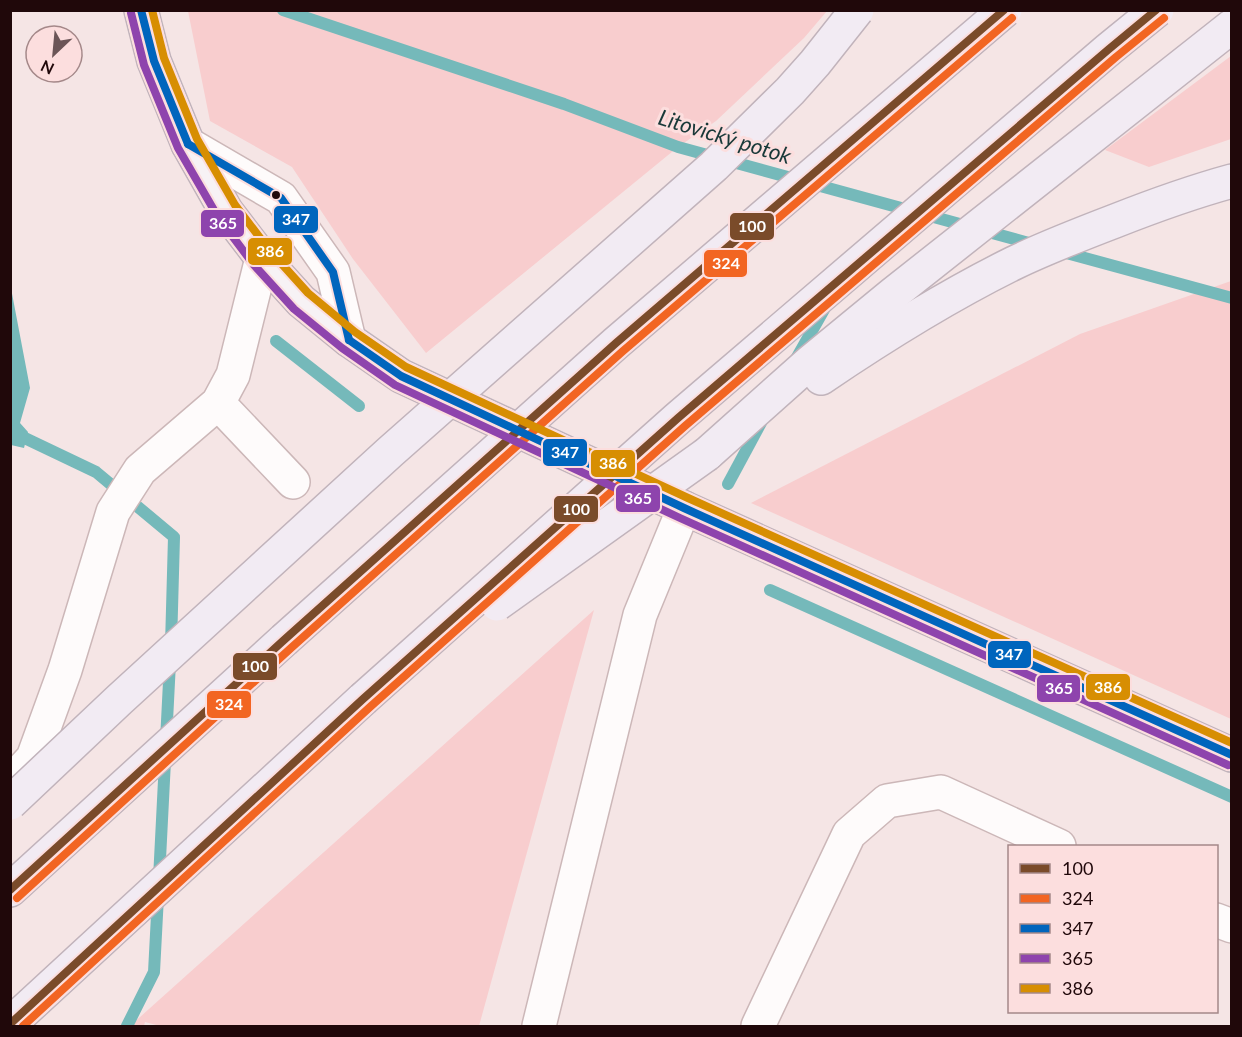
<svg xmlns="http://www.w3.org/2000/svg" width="1242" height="1037" viewBox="0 0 1242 1037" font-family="Lato,sans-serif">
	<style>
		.green { fill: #f8cdce }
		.water { fill: #75b9ba }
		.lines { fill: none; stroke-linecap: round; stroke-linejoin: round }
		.stream { stroke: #75b9ba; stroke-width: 12 }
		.minor-casing { stroke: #ccb7b8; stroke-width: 36 }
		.major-casing { stroke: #c1b3bb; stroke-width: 36 }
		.highway-casing { stroke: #c1b3bb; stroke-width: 36 }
		.minor { stroke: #fefbfb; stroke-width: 33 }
		.major { stroke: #f7f2f5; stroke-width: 33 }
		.highway { stroke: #f2ebf3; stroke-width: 33 }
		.highway-bridge-casing { stroke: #c1b3bb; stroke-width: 36; stroke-linecap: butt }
		.highway-bridge { stroke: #f2ebf3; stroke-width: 33 }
		.bus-1-casing { stroke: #fcdede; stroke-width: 12 }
		.bus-2-casing { stroke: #fcdede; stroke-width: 12 }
		.bus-3-casing { stroke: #fcdede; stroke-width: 12 }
		.bus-4-casing { stroke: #fcdede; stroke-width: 12 }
		.bus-5-casing { stroke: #fcdede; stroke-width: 12 }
		.bus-1 { stroke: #7a4b2a; stroke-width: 8 }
		.bus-2 { stroke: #f26522; stroke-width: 8 }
		.bus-3 { stroke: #0065bd; stroke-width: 8 }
		.bus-4 { stroke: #8e44ad; stroke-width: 8 }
		.bus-5 { stroke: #d78e02; stroke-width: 8 }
		.bus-dot { fill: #20080a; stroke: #fcdede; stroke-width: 2 }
		.labels { text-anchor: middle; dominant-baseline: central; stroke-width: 6; stroke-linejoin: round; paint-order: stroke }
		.water-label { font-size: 22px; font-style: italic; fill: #193939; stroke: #fcdede }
		.line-badge { stroke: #fcdede; stroke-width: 2 }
		.badge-label { font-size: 16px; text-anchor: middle; font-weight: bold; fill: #fff }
	</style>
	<rect width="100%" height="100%" fill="#f5e5e5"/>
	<g class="green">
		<polygon points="188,11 188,10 827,11 804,38 716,121 678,147 426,353 353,259 292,167 210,121"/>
		<polygon points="1231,56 1231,139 1149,167 1105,150"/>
		<polygon points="1231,281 1231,719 751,503 1080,334"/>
		<polygon points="594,610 479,1026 160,1026 145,1022 144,1026 130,1026"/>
	</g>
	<polygon class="water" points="10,283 30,388 20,423 28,432 24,448 11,445"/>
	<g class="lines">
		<g class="stream">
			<polyline points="283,10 564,104 678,147 1036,245"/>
			<polyline points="1059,251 1232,298"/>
			<polyline points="276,341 359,406"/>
			<polyline points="796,359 826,306"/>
			<polyline points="10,431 96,472 174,537 171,645"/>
			<polyline points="728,484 763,419"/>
			<polyline points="770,590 1232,797"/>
			<polyline points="159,879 170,662"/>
			<polyline points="127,1026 154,972 158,896"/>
		</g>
		<g class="minor-casing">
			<g id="minor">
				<polyline points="188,144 281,198 333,272 349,340"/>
				<polyline points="218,403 293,482"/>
				<polyline points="10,783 33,758 65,670 113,512 140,470 218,403 233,375 262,258"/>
				<polyline points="1216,920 1232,926"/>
				<polyline points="539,1026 640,615 684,508"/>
				<polyline points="758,1026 849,834 887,801 941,792 1059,846"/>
			</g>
		</g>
		<g class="major-casing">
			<polyline id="major" points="141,10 154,61 188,144 226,211 262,258 301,301 349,340 401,376 684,508 1232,755"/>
		</g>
		<g class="highway-casing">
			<g id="highway">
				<path d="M821,378C883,336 947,296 1014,263C1047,247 1081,234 1115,221C1153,206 1192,192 1232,181"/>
				<polyline points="707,454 809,363 893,294 1232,26"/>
				<polyline points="10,890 284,640"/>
				<polyline points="10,1024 363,699"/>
			</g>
		</g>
		<use href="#minor" class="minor"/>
		<use href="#major" class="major"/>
		<use href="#highway" class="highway"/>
		<g class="highway-bridge-casing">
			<g id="highway-bridge">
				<polyline points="497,604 707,454"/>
				<polyline points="284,640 616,343 1005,10"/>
				<polyline points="363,699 678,418 1109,49 1157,10"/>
				<polyline points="10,803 119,700 390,452 714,166 790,91 815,63 857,10"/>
			</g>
		</g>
		<use href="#highway-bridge" class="highway-bridge"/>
		<g class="bus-1-casing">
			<g id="bus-1">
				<polyline points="10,890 284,640 616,343 1004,10"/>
				<polyline points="10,1024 363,699 678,418 1109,49 1156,10"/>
			</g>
		</g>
		<g class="bus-2-casing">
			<g id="bus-2">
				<polyline points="17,898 291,648 623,351 1012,18"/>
				<polyline points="23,1026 370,707 685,426 1116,57 1164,18"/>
			</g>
		</g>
		<g class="bus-3-casing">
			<g id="bus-3">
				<polyline points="141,10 154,61 188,144"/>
				<polyline points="188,144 281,198 333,272 349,340"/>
				<polyline points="349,340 401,376 684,508 1232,755"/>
			</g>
		</g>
		<g class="bus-4-casing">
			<polyline id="bus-4" points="131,13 144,65 178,148 218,217 254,265 294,309 342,348 395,385 680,518 1228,765"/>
		</g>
		<g class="bus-5-casing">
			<polyline id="bus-5" points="152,10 164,58 197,139 235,205 270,251 308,293 355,332 406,367 688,498 1232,743"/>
		</g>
		<use href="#bus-1" class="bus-1"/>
		<use href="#bus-2" class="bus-2"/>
		<use href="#bus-3" class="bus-3"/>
		<use href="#bus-4" class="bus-4"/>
		<use href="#bus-5" class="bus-5"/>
	</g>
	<circle class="bus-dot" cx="276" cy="195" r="5"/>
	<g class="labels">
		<g class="water-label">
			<text transform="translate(725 136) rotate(17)">Litovický potok</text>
		</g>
	</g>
	<g class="line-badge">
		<rect x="273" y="205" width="46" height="29" rx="6" fill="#0065bd"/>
		<rect x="200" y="209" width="45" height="29" rx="6" fill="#8e44ad"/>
		<rect x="729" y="212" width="46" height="29" rx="6" fill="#7a4b2a"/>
		<rect x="247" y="237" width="46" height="29" rx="6" fill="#d78e02"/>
		<rect x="703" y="249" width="45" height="29" rx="6" fill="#f26522"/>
		<rect x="542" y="438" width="46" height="29" rx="6" fill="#0065bd"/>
		<rect x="590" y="449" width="46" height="29" rx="6" fill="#d78e02"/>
		<rect x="615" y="484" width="46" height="29" rx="6" fill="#8e44ad"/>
		<rect x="553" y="495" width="46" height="28" rx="6" fill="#7a4b2a"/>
		<rect x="987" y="640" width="45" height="29" rx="6" fill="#0065bd"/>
		<rect x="232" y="652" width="46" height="29" rx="6" fill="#7a4b2a"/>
		<rect x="1085" y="673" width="46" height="28" rx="6" fill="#d78e02"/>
		<rect x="1036" y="674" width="45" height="29" rx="6" fill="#8e44ad"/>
		<rect x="206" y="690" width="46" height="29" rx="6" fill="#f26522"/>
	</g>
	<g class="badge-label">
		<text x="296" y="225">347</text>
		<text x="223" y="229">365</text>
		<text x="752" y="232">100</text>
		<text x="270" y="257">386</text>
		<text x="726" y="269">324</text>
		<text x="565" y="458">347</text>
		<text x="613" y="469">386</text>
		<text x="638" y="504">365</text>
		<text x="576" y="515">100</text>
		<text x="1009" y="660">347</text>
		<text x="255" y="672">100</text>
		<text x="1108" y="693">386</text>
		<text x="1059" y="694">365</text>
		<text x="229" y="710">324</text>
	</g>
	<rect width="1242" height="1037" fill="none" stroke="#20080a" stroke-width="24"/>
	<rect x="1008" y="845" width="210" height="168" fill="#fcdede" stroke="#a48889" stroke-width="1.5"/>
	<rect x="1020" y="864" width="30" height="9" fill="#7a4b2a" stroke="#a48889" stroke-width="1.5"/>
	<text x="1062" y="875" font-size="18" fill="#20080a">100</text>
	<rect x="1020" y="894" width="30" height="9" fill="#f26522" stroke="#a48889" stroke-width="1.5"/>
	<text x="1062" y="905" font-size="18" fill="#20080a">324</text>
	<rect x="1020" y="924" width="30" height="9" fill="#0065bd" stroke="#a48889" stroke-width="1.5"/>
	<text x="1062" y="935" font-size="18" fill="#20080a">347</text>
	<rect x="1020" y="954" width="30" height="9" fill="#8e44ad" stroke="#a48889" stroke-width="1.5"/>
	<text x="1062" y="965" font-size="18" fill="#20080a">365</text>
	<rect x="1020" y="984" width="30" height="9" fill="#d78e02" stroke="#a48889" stroke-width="1.5"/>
	<text x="1062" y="995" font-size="18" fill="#20080a">386</text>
	<g transform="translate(54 54) rotate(206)"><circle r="28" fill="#fcdede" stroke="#a48889" stroke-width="1.5"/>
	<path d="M0-4.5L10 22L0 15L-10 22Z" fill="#6b5557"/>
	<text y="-9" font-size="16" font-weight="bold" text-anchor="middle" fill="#20080a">N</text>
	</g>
</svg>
